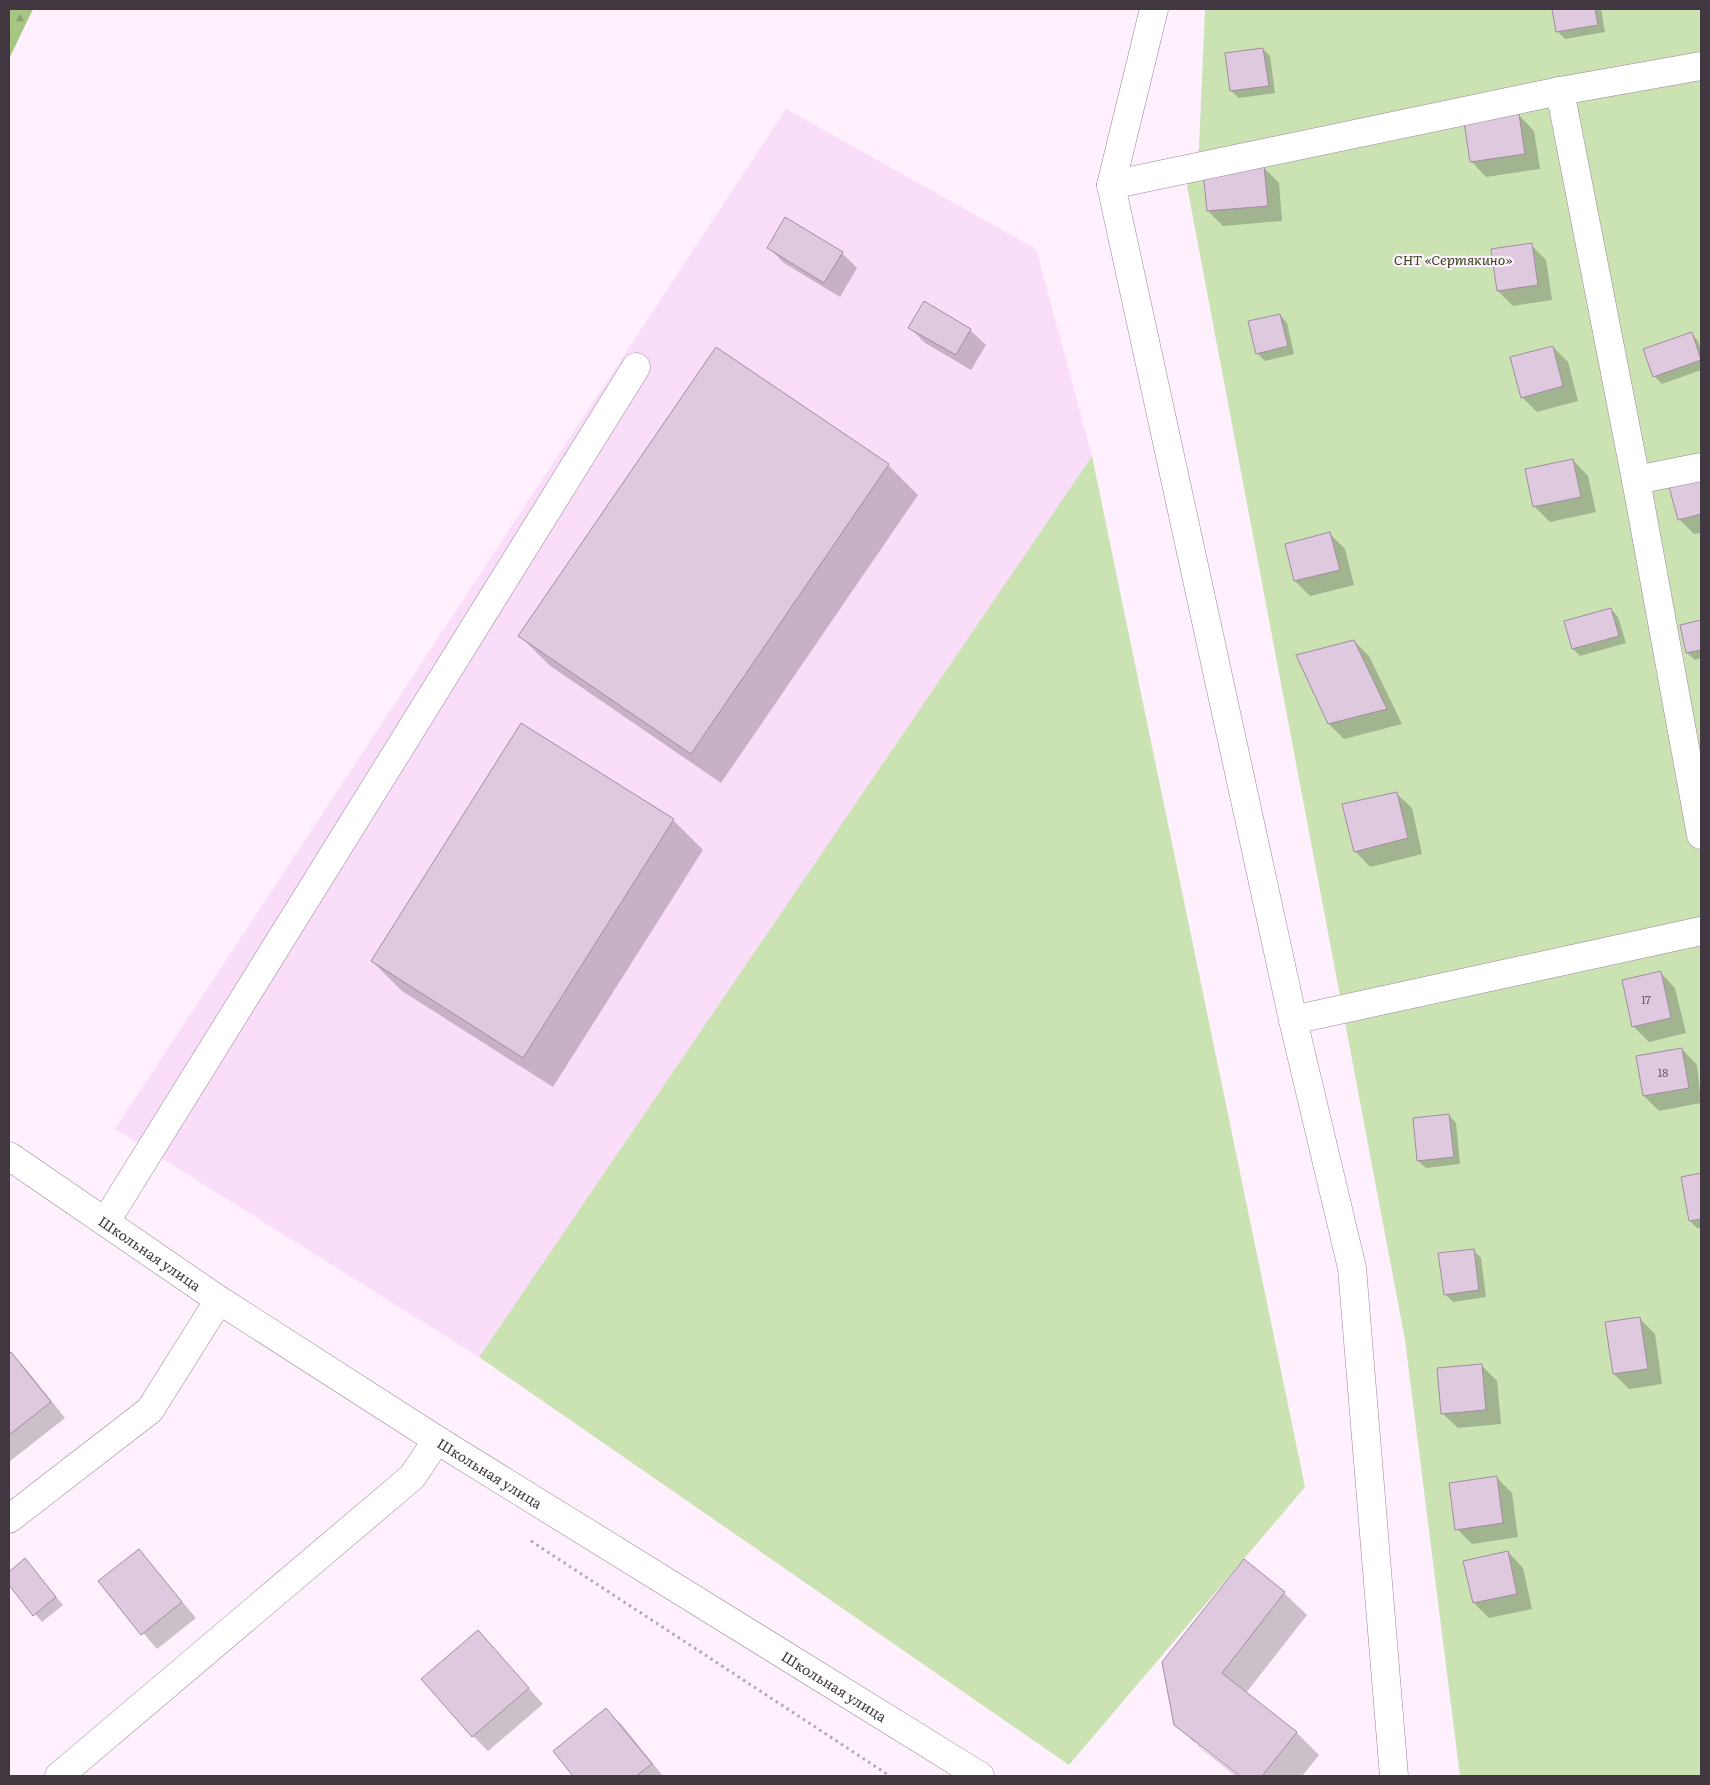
<svg xmlns="http://www.w3.org/2000/svg" width="1710" height="1785" viewBox="0 0 1710 1785" font-family="Literata,serif">
	<style>
		.built { fill: #faddf9 }
		.green { fill: #cbe2b3 }
		.forest { fill: url(#forest-firs) }
		.shadow { fill: #0003 }
		.building { fill: #dfc9df; stroke: #a28da1 }
		.lines { fill: none; stroke-linecap: round; stroke-linejoin: round }
		.minor-casing { stroke: #9a8599; stroke-width: 29 }
		.path { stroke: #b3a7b2; stroke-width: 3; stroke-dasharray: 2.5 4; stroke-linecap: butt }
		.minor { stroke: #fff; stroke-width: 28 }
		.labels { text-anchor: middle; dominant-baseline: central; stroke-width: 4.5; stroke-linejoin: round; paint-order: stroke }
		.number-label { font-size: 11px; fill: #685c68 }
		.park-label { font-size: 14px; font-style: italic; fill: #314516; stroke: #fef0fd }
		.street-label { font-size: 14px; fill: #403740; stroke: #fef0fd }
	</style>
	<defs>
		<pattern id="forest-firs" width="22" height="20" patternUnits="userSpaceOnUse" patternTransform="scale(1.25)"><rect width="22" height="20" fill="#a7c684"/><path d="M5 1l3.5 6h-7zM16 11l3.5 6h-7z" fill="#89a26d"/></pattern>
	</defs>
	<rect width="100%" height="100%" fill="#fef0fd"/>
	<polygon class="built" points="786,109 1036,249 1092,456 479,1357 115,1129"/>
	<g class="green">
		<polygon points="1205,9 1701,9 1701,1776 1460,1776 1405,1340 1187,186 1199,148"/>
		<polygon points="1092,456 1305,1487 1069,1765 479,1357"/>
	</g>
	<polygon class="forest" points="9,9 33,9 9,59"/>
	<g class="shadow">
		<polygon points="1553,9 1601,9 1605,32 1565,39 1557,31"/>
		<polygon points="1263,49 1270,56 1275,93 1239,98 1231,91 1227,54"/>
		<polygon points="1519,115 1534,131 1540,169 1486,177 1471,161"/>
		<polygon points="1264,168 1279,183 1282,221 1223,226 1208,211 1205,173"/>
		<polygon points="1531,245 1546,260 1552,300 1513,306 1498,291"/>
		<polygon points="769,248 842,253 857,268 840,297 784,263"/>
		<polygon points="1280,315 1287,323 1294,354 1265,361 1257,353"/>
		<polygon points="910,328 970,330 986,345 971,370 925,343"/>
		<polygon points="1691,333 1698,341 1701,349 1701,370 1662,384 1654,376"/>
		<polygon points="1553,347 1568,362 1578,401 1537,412 1522,397"/>
		<polygon points="1573,460 1588,476 1596,512 1550,522 1534,506"/>
		<polygon points="888,465 918,495 721,783 549,665 520,636"/>
		<polygon points="1701,476 1701,533 1694,534 1679,519"/>
		<polygon points="1330,534 1345,549 1354,585 1310,596 1295,581"/>
		<polygon points="1611,609 1618,617 1626,643 1580,656 1573,649"/>
		<polygon points="1701,621 1701,658 1695,660 1687,653 1681,626"/>
		<polygon points="1354,641 1369,656 1402,724 1344,739 1329,724"/>
		<polygon points="1396,793 1412,808 1422,854 1370,867 1355,851"/>
		<polygon points="673,820 703,850 553,1087 402,991 372,961"/>
		<polygon points="1660,972 1675,988 1686,1033 1649,1042 1633,1026"/>
		<polygon points="1682,1049 1697,1065 1701,1103 1659,1111 1644,1096"/>
		<polygon points="1449,1115 1456,1123 1460,1164 1426,1168 1418,1161"/>
		<polygon points="1701,1174 1701,1228 1697,1228 1690,1221 1682,1178"/>
		<polygon points="1473,1250 1481,1258 1486,1297 1453,1302 1446,1295"/>
		<polygon points="1640,1319 1655,1334 1662,1384 1629,1389 1614,1374"/>
		<polygon points="11,1353 26,1369 65,1418 9,1462 9,1355"/>
		<polygon points="1481,1365 1497,1381 1501,1424 1458,1428 1442,1413"/>
		<polygon points="1496,1477 1512,1493 1518,1537 1472,1544 1457,1529"/>
		<polygon points="139,1551 196,1618 157,1649 100,1582"/>
		<polygon points="1508,1552 1523,1568 1532,1609 1489,1618 1474,1603 1465,1562"/>
		<polygon points="25,1560 63,1605 42,1622 9,1583 9,1573"/>
		<polygon points="1284,1593 1307,1615 1246,1693 1296,1732 1319,1755 1302,1776 1242,1776 1195,1739 1195,1743 1238,1776 1236,1776 1199,1747 1176,1724"/>
		<polygon points="478,1632 543,1704 488,1751 473,1736"/>
		<polygon points="606,1710 622,1725 663,1776 574,1776 554,1752"/>
	</g>
	<g class="building">
		<polygon points="1552,9 1595,9 1598,25 1556,32"/>
		<polygon points="1263,48 1269,86 1230,91 1225,53"/>
		<polygon points="1519,114 1525,154 1470,162 1464,122"/>
		<polygon points="1264,166 1268,206 1207,211 1203,172"/>
		<polygon points="785,217 843,252 824,283 767,248"/>
		<polygon points="1532,243 1538,285 1497,291 1491,249"/>
		<polygon points="924,301 971,329 956,355 908,328"/>
		<polygon points="1280,314 1288,346 1256,354 1248,321"/>
		<polygon points="1692,332 1701,360 1653,377 1643,349"/>
		<polygon points="1553,346 1563,386 1521,398 1510,357"/>
		<polygon points="716,347 889,464 691,754 518,636"/>
		<polygon points="1573,459 1581,497 1533,507 1525,469"/>
		<polygon points="1701,475 1701,514 1678,520 1668,483"/>
		<polygon points="1330,532 1340,570 1294,581 1285,544"/>
		<polygon points="1611,608 1619,636 1572,649 1564,621"/>
		<polygon points="1701,620 1701,650 1686,653 1680,625"/>
		<polygon points="1354,640 1387,709 1328,724 1296,655"/>
		<polygon points="521,723 674,819 523,1058 371,961"/>
		<polygon points="1397,792 1408,838 1354,852 1342,804"/>
		<polygon points="1661,971 1671,1018 1632,1027 1622,980"/>
		<polygon points="1682,1048 1689,1088 1643,1096 1636,1056"/>
		<polygon points="1449,1114 1454,1157 1417,1161 1413,1118"/>
		<polygon points="1701,1173 1701,1219 1689,1221 1681,1177"/>
		<polygon points="1474,1249 1479,1290 1444,1295 1438,1253"/>
		<polygon points="1640,1317 1648,1369 1613,1374 1605,1322"/>
		<polygon points="11,1352 51,1402 9,1435 9,1354"/>
		<polygon points="1482,1364 1486,1410 1441,1414 1437,1368"/>
		<polygon points="1497,1476 1503,1523 1455,1530 1449,1483"/>
		<polygon points="139,1549 182,1602 141,1635 98,1581"/>
		<polygon points="1508,1551 1517,1594 1473,1603 1463,1561"/>
		<polygon points="25,1558 56,1597 33,1616 9,1585 9,1572"/>
		<polygon points="1244,1559 1285,1592 1222,1673 1297,1732 1262,1776 1240,1776 1174,1725 1162,1662"/>
		<polygon points="478,1630 529,1688 472,1737 421,1679"/>
		<polygon points="606,1708 652,1764 636,1776 573,1776 553,1751"/>
	</g>
	<g class="lines">
		<g class="minor-casing">
			<g id="minor">
				<polyline points="1560,91 1636,480 1701,835"/>
				<polyline points="1111,185 1154,9"/>
				<polyline points="1636,480 1701,467"/>
				<polyline points="1293,1020 1701,931"/>
				<path id="s1" d="M9,1156L219,1300L437,1440L980,1776"/>
				<polyline points="106,1221 636,367"/>
				<polyline points="9,1519 150,1410 219,1300"/>
				<polyline points="59,1776 412,1477 437,1440"/>
				<polyline points="1394,1776 1352,1268 1293,1020 1111,185 1560,91 1701,66"/>
			</g>
		</g>
		<polyline class="path" points="531,1541 890,1776"/>
		<use href="#minor" class="minor"/>
	</g>
	<g class="labels">
		<g class="number-label">
			<text x="1646" y="999">17</text>
			<text x="1663" y="1072">18</text>
		</g>
		<g class="park-label">
			<text x="1453" y="259">СНТ «Сертякино»</text>
		</g>
		<g class="street-label">
			<text stroke="none"><textPath href="#s1" startOffset="171">Школьная улица</textPath></text>
			<text stroke="none"><textPath href="#s1" startOffset="576">Школьная улица</textPath></text>
			<text stroke="none"><textPath href="#s1" startOffset="981">Школьная улица</textPath></text>
		</g>
	</g>
	<rect width="1710" height="1785" fill="none" stroke="#403740" stroke-width="20"/>
</svg>
